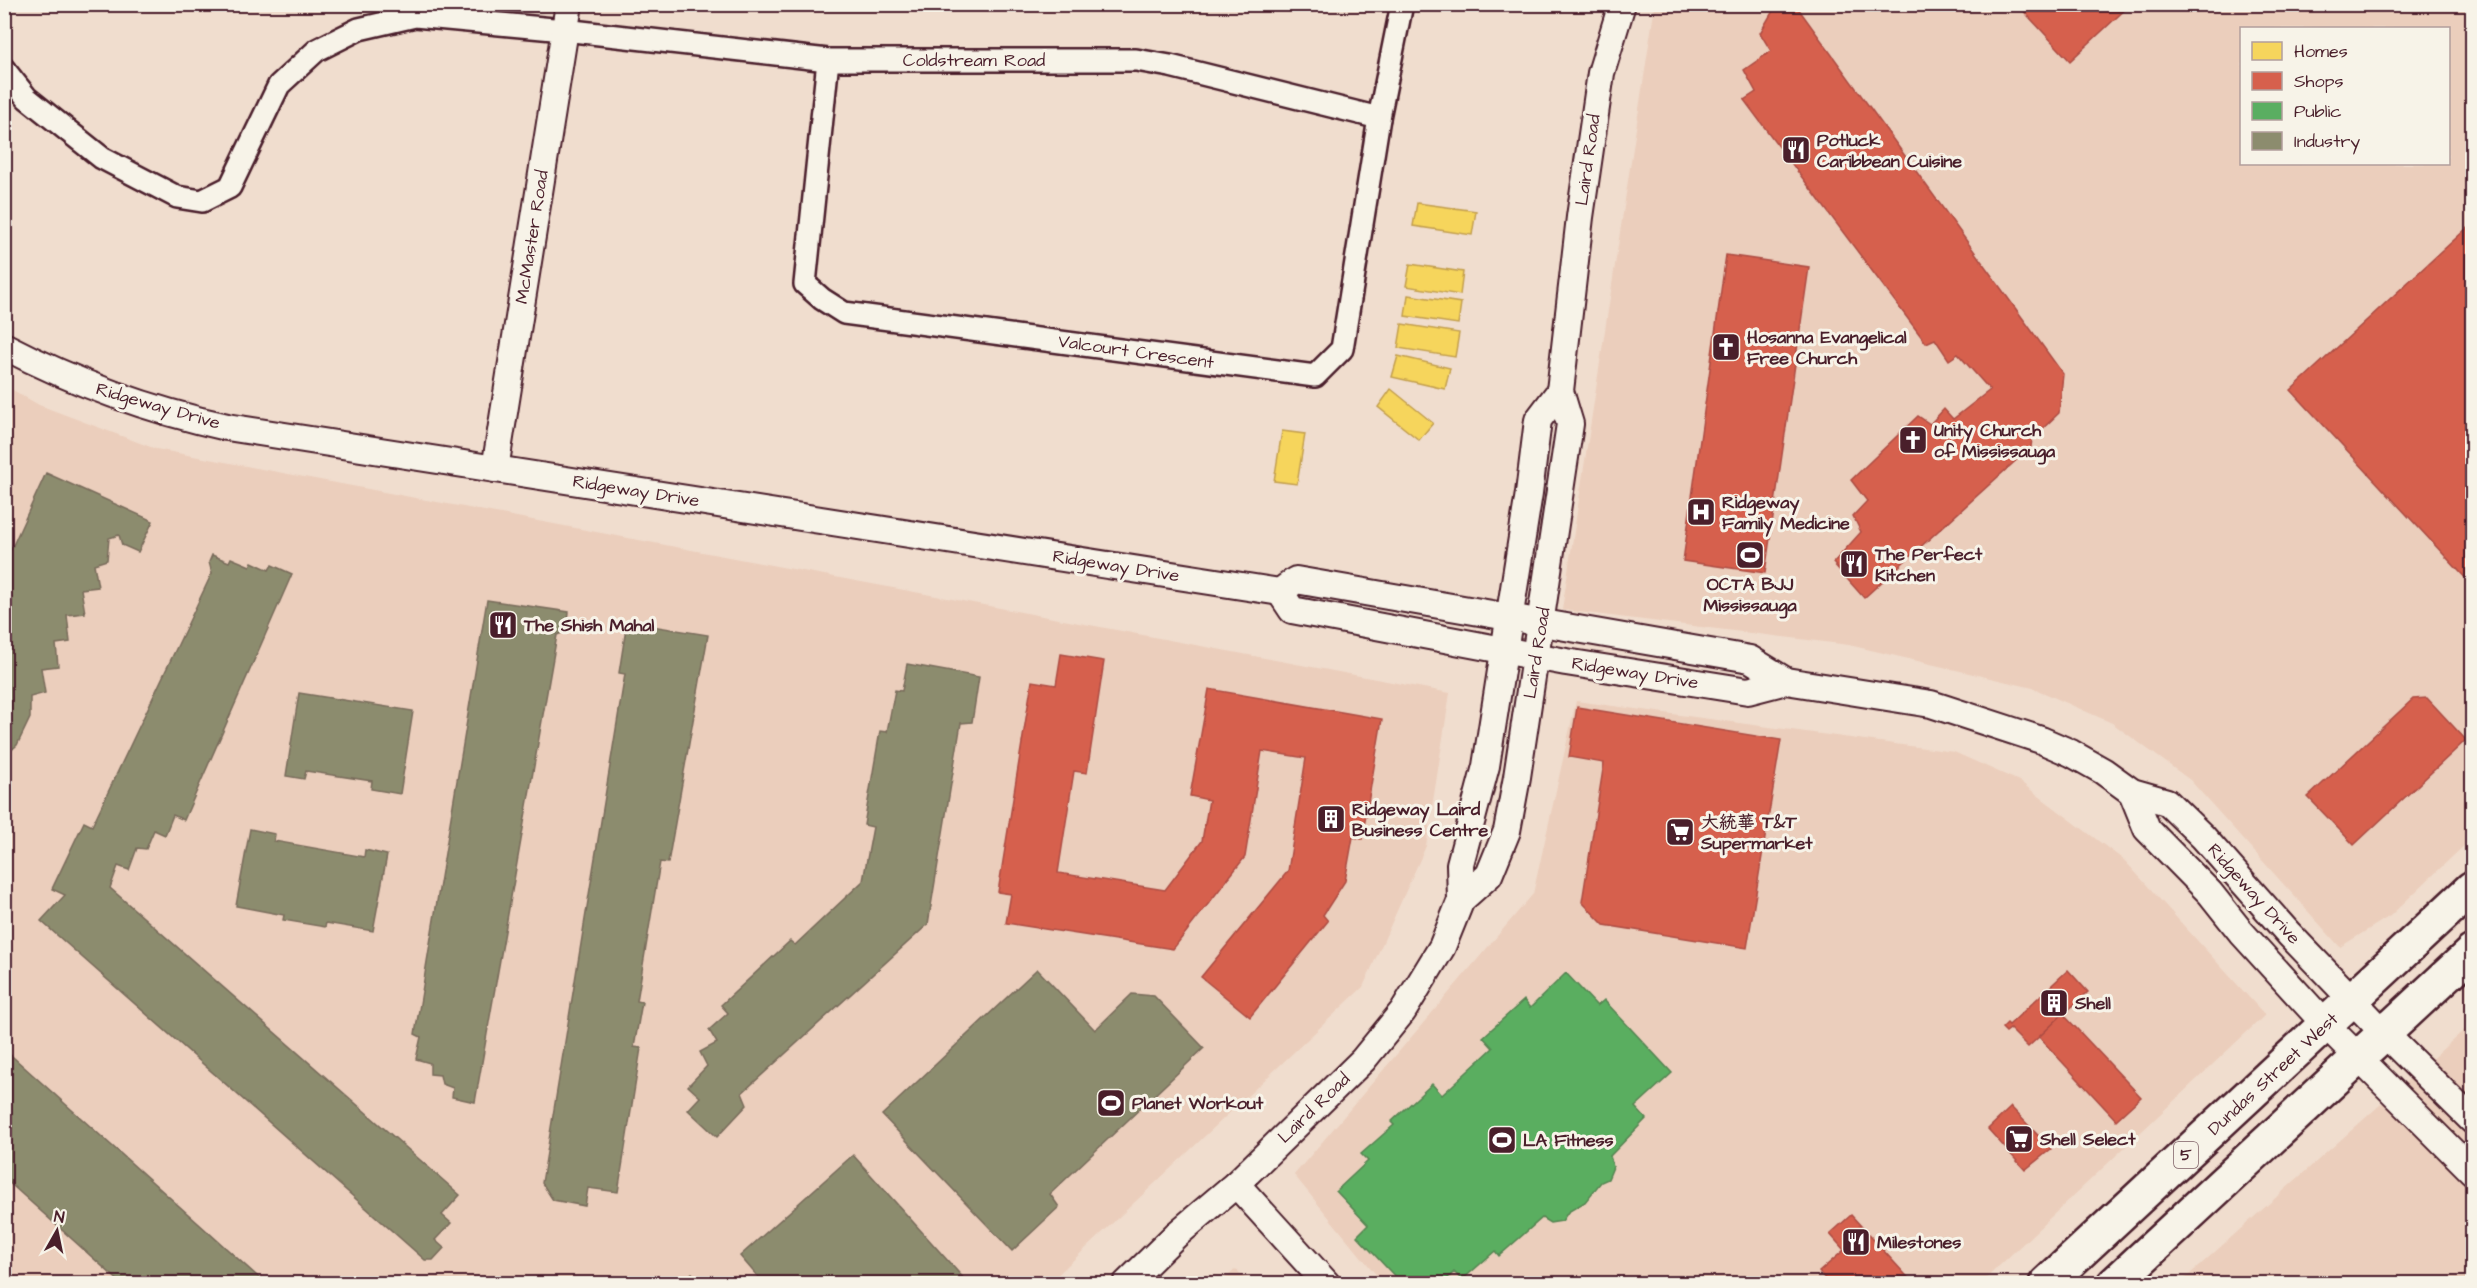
<svg xmlns="http://www.w3.org/2000/svg" width="2477" height="1288" viewBox="0 0 2477 1288" font-family="'Architects Daughter','LXGW WenKai TC',sans-serif">
	<style>
		.built { fill: #ebcebc; fill-rule: evenodd }
		.homes { fill: #f6d55c; stroke: #c29e4d; stroke-width: 1.5 }
		.shops { fill: #d6604d; stroke: #ac4c43; stroke-width: 1.5 }
		.public { fill: #5aae61; stroke: #558351; stroke-width: 1.5 }
		.industry { fill: #8c8c6e; stroke: #786b5a; stroke-width: 1.5 }
		.lines { fill: none; stroke-linecap: round; stroke-linejoin: round }
		.minor-casing { stroke: #4a1f2b; stroke-width: 26 }
		.tertiary-casing { stroke: #4a1f2b; stroke-width: 30 }
		.primary-casing { stroke: #4a1f2b; stroke-width: 38 }
		.minor { stroke: #f7f3e8; stroke-width: 21 }
		.tertiary { stroke: #f7f3e8; stroke-width: 26 }
		.primary { stroke: #f7f3e8; stroke-width: 33 }
		.labels { text-anchor: middle; dominant-baseline: central; stroke-width: 6; stroke-linejoin: round; paint-order: stroke }
		.shield { fill: #f7f3e8; stroke: #7e5f64; stroke-width: 1.5 }
		.shield-label { font-size: 16px; font-weight: bold; fill: #4a1f2b }
		.street-label { font-size: 18px; fill: #4a1f2b; stroke: #f7f3e8 }
		.poi-label { font-size: 18px; font-weight: bold; fill: #4a1f2b; stroke: #f7f3e8; text-anchor: start }
	</style>
	<rect width="100%" height="100%" fill="#f0ddce"/>
	<filter id="ink" filterUnits="userSpaceOnUse"><feTurbulence type="fractalNoise" baseFrequency=".0167" numOctaves="2"/><feDisplacementMap in="SourceGraphic" scale="12" xChannelSelector="R" yChannelSelector="G"/><feConvolveMatrix kernelMatrix="1 2 1 2 8 2 1 2 1" color-interpolation-filters="sRGB"/></filter>
	<g filter="url(#ink)">
		<g class="built">
			<path d="M1655,5H2472V838L2390,916L2340,947L2190,780L2112,723L2033,688L1849,645L1562,610ZM2242,28H2448V164H2242Z"/>
			<polygon points="4,385 39,405 156,449 1450,693 1426,846 1363,987 1049,1283 5,1283"/>
			<polygon points="1576,701 1954,752 2019,781 2125,861 2265,1015 1981,1283 1383,1283 1294,1175 1533,894"/>
			<polygon points="2472,1023 2472,1283 2180,1283"/>
			<polygon points="1236,1269 1249,1283 1220,1283"/>
		</g>
		<g class="homes">
			<polygon points="1417,203 1476,211 1472,235 1413,226"/>
			<polygon points="1410,264 1463,272 1460,295 1406,286"/>
			<polygon points="1408,295 1461,303 1458,324 1405,316"/>
			<polygon points="1402,324 1459,333 1455,357 1398,348"/>
			<polygon points="1398,356 1450,368 1445,389 1392,377"/>
			<polygon points="1391,389 1433,423 1419,440 1378,407"/>
			<polygon points="1282,431 1305,434 1297,484 1274,481"/>
		</g>
		<g class="shops">
			<polygon points="1780,4 1795,4 2063,374 2059,413 2032,439 2031,447 1864,598 1833,563 1861,532 1853,516 1867,501 1851,480 1918,416 1930,424 1944,409 1953,419 1990,390 1958,354 1949,360 1935,339 1926,343 1744,100 1756,92 1744,70 1771,51 1760,33 1774,9"/>
			<polygon points="2017,4 2131,4 2070,61"/>
			<polygon points="2467,228 2472,234 2472,585 2291,390"/>
			<polygon points="1726,255 1809,267 1765,573 1683,561"/>
			<polygon points="1061,654 1104,661 1087,773 1074,771 1058,873 1165,890 1202,841 1209,800 1190,796 1209,689 1382,719 1362,839 1353,837 1345,881 1323,915 1328,921 1250,1017 1201,977 1288,871 1306,758 1262,751 1245,857 1173,949 1006,923 1011,894 998,892 1032,681 1056,685"/>
			<polygon points="2427,698 2466,740 2354,845 2308,797 2413,699"/>
			<polygon points="1577,707 1781,740 1747,948 1604,925 1582,902 1604,763 1569,757"/>
			<polygon points="2068,970 2088,992 2028,1047 2010,1029 2006,1032 2002,1028 2007,1023 2009,1025"/>
			<polygon points="2063,1014 2141,1097 2116,1120 2039,1037"/>
			<polygon points="2011,1107 2051,1149 2025,1170 1988,1129"/>
			<polygon points="1851,1215 1914,1284 1830,1284 1819,1272 1844,1250 1830,1234"/>
		</g>
		<polygon class="public" points="1566,973 1597,1006 1604,1000 1672,1073 1635,1107 1646,1119 1610,1156 1613,1167 1608,1179 1601,1182 1585,1202 1568,1212 1562,1221 1550,1223 1542,1218 1499,1256 1495,1251 1462,1280 1454,1272 1442,1284 1402,1284 1357,1236 1368,1225 1336,1191 1368,1161 1361,1154 1394,1125 1391,1122 1432,1084 1442,1095 1493,1048 1483,1037 1524,1000 1530,1008"/>
		<g class="industry">
			<polygon points="46,473 153,521 138,552 122,545 119,535 109,538 107,560 94,564 98,587 81,589 85,613 67,615 70,642 56,644 58,666 41,668 45,693 30,697 30,718 17,745 7,754 4,752 4,565"/>
			<polygon points="212,555 229,562 231,558 250,566 252,562 269,570 272,565 292,574 184,820 173,815 165,835 154,830 146,849 137,848 129,870 118,866 110,888 460,1195 442,1215 451,1223 435,1240 444,1248 433,1260 425,1260 41,921 65,895 52,889 84,822 92,826 212,573 209,562"/>
			<polygon points="487,600 569,612 567,631 557,635 475,1102 452,1097 453,1088 442,1084 440,1075 430,1074 430,1063 416,1059 421,1037 415,1034"/>
			<polygon points="627,622 708,635 668,863 660,862 637,1001 642,1002 634,1047 641,1048 618,1192 588,1188 585,1206 553,1200 542,1183 625,674 619,673"/>
			<polygon points="907,664 979,677 972,722 961,723 928,924 742,1093 747,1105 717,1137 688,1110 700,1097 688,1086 707,1066 700,1052 717,1043 709,1030 728,1013 721,1005 790,941 795,945 863,881 873,827 864,825 880,731 887,732 895,690 902,691"/>
			<polygon points="299,693 413,711 400,794 371,789 372,781 306,771 304,779 286,776"/>
			<polygon points="250,829 275,834 274,841 364,857 365,850 387,855 373,931 326,923 325,927 283,920 284,915 236,906"/>
			<polygon points="1037,969 1095,1030 1132,994 1154,996 1204,1048 1050,1194 1059,1207 1012,1251 882,1115"/>
			<polygon points="4,1049 266,1284 122,1284 4,1178"/>
			<polygon points="853,1155 966,1281 963,1284 764,1284 740,1256"/>
			<polygon points="692,1273 701,1284 680,1284"/>
		</g>
		<g class="lines">
			<g class="minor-casing">
				<g id="minor">
					<polyline points="828,60 805,284 822,299 844,313 1315,376 1342,349 1379,118 1402,4"/>
					<polyline points="4,69 27,98 102,158 177,197 202,201 230,187 279,85 317,50 359,29 415,16 564,30 828,60 1136,60 1170,66 1379,118"/>
				</g>
			</g>
			<g class="tertiary-casing">
				<g id="tertiary">
					<path d="M4,346C75,383 149,410 227,427L1280,592L1296,580L1750,659L1786,681L1931,704L2041,740L2071,753L2103,771L2132,792L2167,802L2203,837L2289,934L2384,1033L2472,1120"/>
					<polyline points="495,469 569,4"/>
					<polyline points="1280,592 1292,610 1566,662 1748,691 1786,681"/>
					<polyline points="2132,792 2147,829 2210,893 2241,932 2325,1024 2472,1171"/>
					<polyline points="1461,900 1489,875 1507,831 1517,777 1570,424 1560,391 1580,217 1601,73 1622,4"/>
					<polyline points="1236,1184 1327,1284"/>
					<polyline points="1126,1284 1176,1235 1236,1184 1363,1060 1403,1011 1442,947 1461,900 1460,864 1486,766 1529,493 1538,420 1560,391"/>
				</g>
			</g>
			<g class="primary-casing">
				<g id="primary">
					<polyline points="2046,1284 2472,888"/>
					<polyline points="2114,1284 2472,952"/>
				</g>
			</g>
			<use href="#minor" class="minor"/>
			<use href="#tertiary" class="tertiary"/>
			<use href="#primary" class="primary"/>
		</g>
	</g>
	<defs>
		<g id="restaurant-square" transform="scale(1.5)"><rect x="-9" y="-9" width="18" height="18" rx="4" fill="#4a1f2b" stroke="#f7f3e8"/><path d="M-5-6h1v4h1v-4h1v4h1v-4h1v5L-1.5 .5V6h-2V.5L-5-1ZM5-6V6H3V1.5H1.5Q1.5-4 5-6Z" fill="#fff"/></g>
		<g id="church-square" transform="scale(1.5)"><rect x="-9" y="-9" width="18" height="18" rx="4" fill="#4a1f2b" stroke="#f7f3e8"/><path d="M-1.2-6h2.4v3.5h3.3v2.4h-3.3V6h-2.4V-.1h-3.3v-2.4h3.3Z" fill="#fff"/></g>
		<g id="hospital-square" transform="scale(1.5)"><rect x="-9" y="-9" width="18" height="18" rx="4" fill="#4a1f2b" stroke="#f7f3e8"/><path d="M-5-5h3v3.5h4V-5h3V5h-3V1.5h-4V5h-3Z" fill="#fff"/></g>
		<g id="stadium-square" transform="scale(1.5)"><rect x="-9" y="-9" width="18" height="18" rx="4" fill="#4a1f2b" stroke="#f7f3e8"/><path d="M0-5a6.5 5 0 1 0 0 10a6.5 5 0 1 0 0-10ZM-3.5-1.8h7v3.6h-7Z" fill="#fff"/></g>
		<g id="building-square" transform="scale(1.5)"><rect x="-9" y="-9" width="18" height="18" rx="4" fill="#4a1f2b" stroke="#f7f3e8"/><path d="M-4-6H4V6H1V3H-1V6H-4ZM-2.5-4.3h1.7v1.8h-1.7ZM.8-4.3h1.7v1.8H.8ZM-2.5-1h1.7V.8h-1.7ZM.8-1h1.7V.8H.8Z" fill="#fff"/></g>
		<g id="supermarket-square" transform="scale(1.5)"><rect x="-9" y="-9" width="18" height="18" rx="4" fill="#4a1f2b" stroke="#f7f3e8"/><path d="M-6-5.5h2.5l.6 2H6L4.5 2H-2.5L-4.4-4H-6ZM-1.5 3.2a1.3 1.3 0 1 0 .1 0ZM3 3.2a1.3 1.3 0 1 0 .1 0Z" fill="#fff"/></g>
	</defs>
	<g fill-rule="evenodd">
		<use href="#restaurant-square" x="1796" y="150"/>
		<use href="#church-square" x="1726" y="347"/>
		<use href="#church-square" x="1913" y="440"/>
		<use href="#hospital-square" x="1701" y="512"/>
		<use href="#stadium-square" x="1750" y="555"/>
		<use href="#restaurant-square" x="1854" y="564"/>
		<use href="#restaurant-square" x="503" y="625"/>
		<use href="#building-square" x="1331" y="819"/>
		<use href="#supermarket-square" x="1680" y="832"/>
		<use href="#building-square" x="2054" y="1003"/>
		<use href="#stadium-square" x="1111" y="1103"/>
		<use href="#supermarket-square" x="2019" y="1139"/>
		<use href="#stadium-square" x="1502" y="1140"/>
		<use href="#restaurant-square" x="1856" y="1242"/>
	</g>
	<g class="labels">
		<rect class="shield" x="2174" y="1142" width="24" height="26" rx="4.5"/>
		<g class="shield-label">
			<text x="2186" y="1155">5</text>
		</g>
		<g class="street-label">
			<text x="974" y="60">Coldstream Road</text>
			<text transform="translate(1588 160) rotate(-82)">Laird Road</text>
			<text transform="translate(532 237) rotate(-81)">McMaster Road</text>
			<text transform="translate(1136 352) rotate(8)">Valcourt Crescent</text>
			<text transform="translate(158 406) rotate(16)">Ridgeway Drive</text>
			<text transform="translate(636 491) rotate(9)">Ridgeway Drive</text>
			<text transform="translate(1116 566) rotate(9)">Ridgeway Drive</text>
			<text transform="translate(1537 653) rotate(-81)">Laird Road</text>
			<text transform="translate(1635 673) rotate(9)">Ridgeway Drive</text>
			<text transform="translate(2254 894) rotate(48)">Ridgeway Drive</text>
			<text transform="translate(2273 1074) rotate(-43)">Dundas Street West</text>
			<text transform="translate(1314 1108) rotate(-44)">Laird Road</text>
		</g>
		<g class="poi-label">
			<text x="1817" y="140">Potluck<tspan x="1817" dy="21">Caribbean Cuisine</tspan></text>
			<text x="1747" y="337">Hosanna Evangelical<tspan x="1747" dy="21">Free Church</tspan></text>
			<text x="1934" y="430">Unity Church<tspan x="1934" dy="21">of Mississauga</tspan></text>
			<text x="1722" y="502">Ridgeway<tspan x="1722" dy="21">Family Medicine</tspan></text>
			<text x="1875" y="554">The Perfect<tspan x="1875" dy="21">Kitchen</tspan></text>
			<text x="1750" y="584" text-anchor="middle">OCTA BJJ<tspan x="1750" dy="21">Mississauga</tspan></text>
			<text x="524" y="625">The Shish Mahal</text>
			<text x="1352" y="809">Ridgeway Laird<tspan x="1352" dy="21">Business Centre</tspan></text>
			<text x="1701" y="822">大統華 T&amp;T<tspan x="1701" dy="21">Supermarket</tspan></text>
			<text x="2075" y="1003">Shell</text>
			<text x="1132" y="1103">Planet Workout</text>
			<text x="2040" y="1139">Shell Select</text>
			<text x="1523" y="1140">LA Fitness</text>
			<text x="1877" y="1242">Milestones</text>
		</g>
	</g>
	<rect width="2477" height="1288" fill="none" stroke="#f7f3e8" stroke-width="24"/>
	<rect x="12" y="12" width="2453" height="1264" fill="none" stroke="#4a1f2b" stroke-width="2" filter="url(#ink)"/>
	<rect x="2240" y="27" width="210" height="138" fill="#f7f3e8" stroke="#b29e9c" stroke-width="1.5"/>
	<rect x="2252" y="42" width="30" height="18" fill="#f6d55c" stroke="#b29e9c" stroke-width="1.5"/>
	<text x="2294" y="57" font-size="18" fill="#4a1f2b">Homes</text>
	<rect x="2252" y="72" width="30" height="18" fill="#d6604d" stroke="#b29e9c" stroke-width="1.5"/>
	<text x="2294" y="87" font-size="18" fill="#4a1f2b">Shops</text>
	<rect x="2252" y="102" width="30" height="18" fill="#5aae61" stroke="#b29e9c" stroke-width="1.5"/>
	<text x="2294" y="117" font-size="18" fill="#4a1f2b">Public</text>
	<rect x="2252" y="132" width="30" height="18" fill="#8c8c6e" stroke="#b29e9c" stroke-width="1.5"/>
	<text x="2294" y="147" font-size="18" fill="#4a1f2b">Industry</text>
	<g transform="translate(57 1231) rotate(9)" stroke="#f7f3e8" stroke-width="4.5" paint-order="stroke">
	<path d="M0-4.5L10 22L0 15L-10 22Z" fill="#4a1f2b"/>
	<text y="-9" font-size="16" font-weight="bold" text-anchor="middle" fill="#4a1f2b">N</text>
	</g>
</svg>
